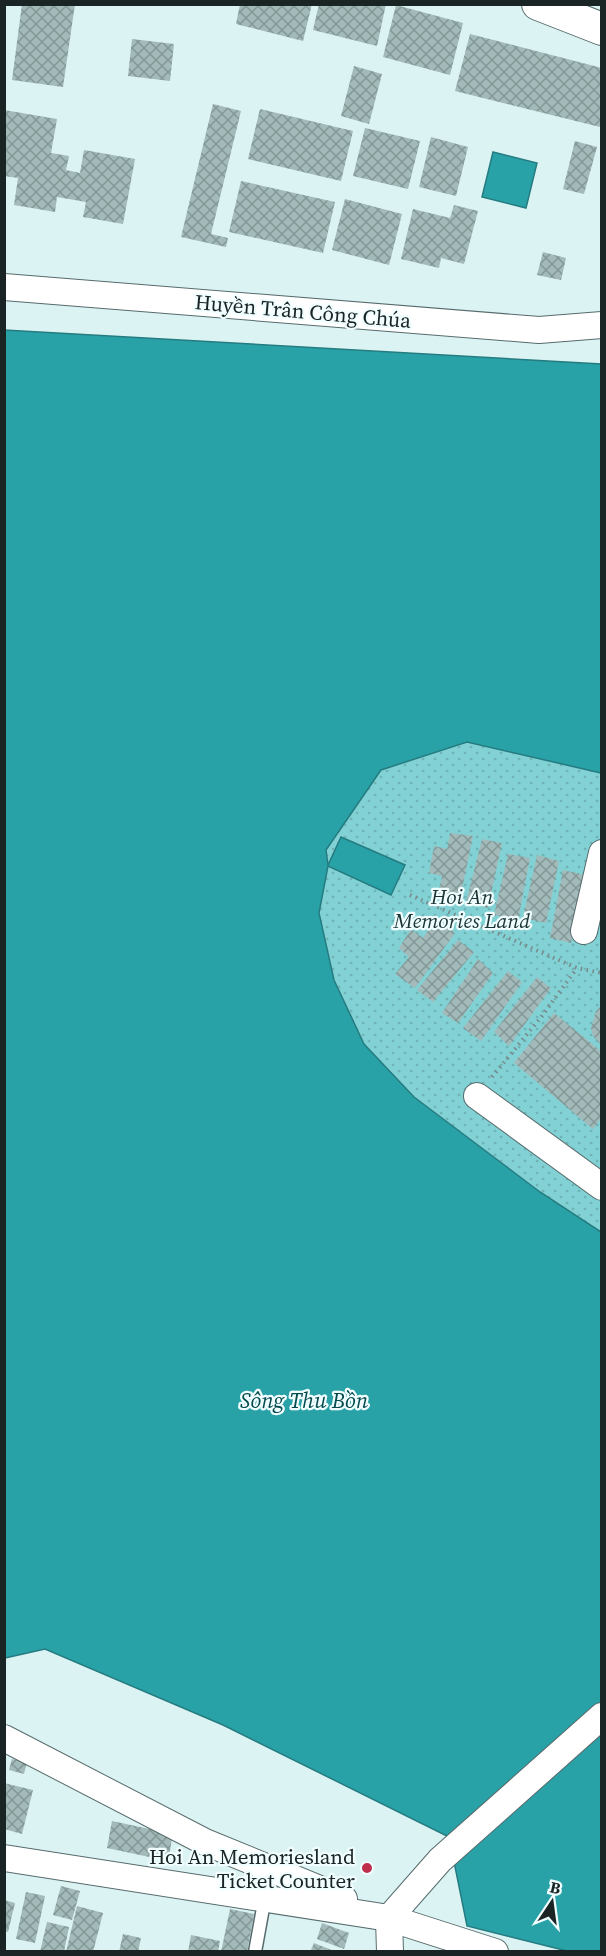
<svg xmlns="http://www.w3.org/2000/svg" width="606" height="1956" viewBox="0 0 606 1956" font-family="'Source Serif 4',serif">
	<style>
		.park { fill: url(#park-dots) }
		.water { fill: #29a2a7; stroke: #257c80; stroke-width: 1.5 }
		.building { fill: url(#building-cross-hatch) }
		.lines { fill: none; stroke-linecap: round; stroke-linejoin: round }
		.service-casing { stroke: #576b6c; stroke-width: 15 }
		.minor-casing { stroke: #576b6c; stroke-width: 28 }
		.tertiary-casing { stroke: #576b6c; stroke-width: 34 }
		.path { stroke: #79898a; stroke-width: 4; stroke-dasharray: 1.5 4.5; stroke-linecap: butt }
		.service { stroke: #fff; stroke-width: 12 }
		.minor { stroke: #fff; stroke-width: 26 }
		.tertiary { stroke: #fff; stroke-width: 32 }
		.poi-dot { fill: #bf2f4d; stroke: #f0feff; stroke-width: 2 }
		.labels { text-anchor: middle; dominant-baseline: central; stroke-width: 4.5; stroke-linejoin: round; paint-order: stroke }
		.street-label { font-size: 21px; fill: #1b2424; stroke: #f0feff }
		.park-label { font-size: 21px; font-style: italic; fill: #1b3435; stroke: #f0feff }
		.poi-label { font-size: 21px; fill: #1b2424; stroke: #f0feff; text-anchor: end }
		.water-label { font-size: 22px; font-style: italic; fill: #044b4e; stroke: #f0feff }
	</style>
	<defs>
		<pattern id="park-dots" width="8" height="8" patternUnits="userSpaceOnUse" patternTransform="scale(1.5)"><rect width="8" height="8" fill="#82d1d4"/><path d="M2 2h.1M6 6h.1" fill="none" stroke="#70b3b6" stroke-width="1.8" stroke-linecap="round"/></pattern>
		<pattern id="building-cross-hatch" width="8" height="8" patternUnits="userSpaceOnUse" patternTransform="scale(1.5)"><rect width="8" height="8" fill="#a3baba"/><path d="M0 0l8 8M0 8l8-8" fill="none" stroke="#849797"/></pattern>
	</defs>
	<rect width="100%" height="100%" fill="#dcf3f4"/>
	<polygon class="park" points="467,742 601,773 601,1232 540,1192 414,1097 364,1044 334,980 319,913 328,866 326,850 381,770"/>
	<g class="water">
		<polygon points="493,152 537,163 526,208 482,197"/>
		<polygon points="4,330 601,364 601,773 467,742 381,770 326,850 328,865 341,837 405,865 391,895 328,866 319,913 334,980 364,1044 414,1097 540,1192 601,1232 601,1951 567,1951 467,1926 449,1837 223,1725 45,1649 5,1658"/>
	</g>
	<g class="building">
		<polygon points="22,4 75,4 63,87 12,80"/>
		<polygon points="240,4 312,4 303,41 236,24"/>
		<polygon points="319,4 386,4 377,46 313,30"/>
		<polygon points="396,5 463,23 450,75 383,57"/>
		<polygon points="470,34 602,68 600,127 455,91"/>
		<polygon points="132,39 174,44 170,81 128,76"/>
		<polygon points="354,66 382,74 369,124 341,116"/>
		<polygon points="213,104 241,111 211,234 228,238 226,247 181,237"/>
		<polygon points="260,109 353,131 341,181 248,159"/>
		<polygon points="4,110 57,119 51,153 69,156 66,170 80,173 84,150 135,159 123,224 83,217 86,202 57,197 55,212 14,205 18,178 4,176"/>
		<polygon points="365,128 420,141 408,189 353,176"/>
		<polygon points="431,137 468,147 456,196 419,187"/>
		<polygon points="575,141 597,147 584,194 563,189"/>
		<polygon points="241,181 335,202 323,253 229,232"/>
		<polygon points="345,199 402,214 389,265 332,250"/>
		<polygon points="454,205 478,211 464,264 441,258 439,268 401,259 413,209 450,218"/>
		<polygon points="543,252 566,258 561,280 537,275"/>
		<polygon points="450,833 473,836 460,899 438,895 442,876 429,873 434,846 447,849"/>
		<polygon points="482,839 502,843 488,908 466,902"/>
		<polygon points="508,854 530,858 518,920 494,915"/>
		<polygon points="537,855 559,861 546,923 523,918"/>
		<polygon points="563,870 585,875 571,943 550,938"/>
		<polygon points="436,918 455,933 415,988 395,974 409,957 399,948 411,929 423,938"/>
		<polygon points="458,940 474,952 433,1002 417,990"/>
		<polygon points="478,959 493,973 458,1023 442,1013"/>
		<polygon points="508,971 522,982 481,1041 463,1028"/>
		<polygon points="537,977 551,988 509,1046 494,1032"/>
		<polygon points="602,1005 602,1046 593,1036 591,1028 596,1011"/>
		<polygon points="554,1013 602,1052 602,1117 593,1129 514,1063"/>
		<polygon points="12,1759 27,1762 24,1774 9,1770"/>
		<polygon points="4,1783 33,1790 22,1834 4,1829"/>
		<polygon points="112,1821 173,1834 168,1861 107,1848"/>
		<polygon points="61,1886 80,1891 72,1920 53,1915"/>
		<polygon points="26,1892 45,1896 35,1943 16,1939"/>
		<polygon points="4,1900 15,1903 8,1932 4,1931"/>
		<polygon points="77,1906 103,1913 93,1952 66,1952"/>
		<polygon points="230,1909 254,1914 247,1952 221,1952"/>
		<polygon points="47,1922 69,1927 64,1952 40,1952"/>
		<polygon points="322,1923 349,1933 344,1949 317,1939"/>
		<polygon points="123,1934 141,1938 138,1952 119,1952"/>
		<polygon points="191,1935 220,1941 218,1952 188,1952"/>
		<polygon points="314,1943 334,1951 334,1952 310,1952"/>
	</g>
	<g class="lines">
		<g class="service-casing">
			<polyline id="service" points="255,1952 265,1897"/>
		</g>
		<g class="minor-casing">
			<g id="minor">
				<polyline points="4,287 539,330 602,325"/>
				<polyline points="584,931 602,853"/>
				<polyline points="477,1096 602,1187"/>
				<polyline points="4,1738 205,1842 344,1899"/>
				<polyline points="4,1858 389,1918 495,1952"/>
				<polyline points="389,1918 440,1860 602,1716"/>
				<polyline points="389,1918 390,1952"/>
			</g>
		</g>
		<g class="tertiary-casing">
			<polyline id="tertiary" points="538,4 602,29"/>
		</g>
		<g class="path">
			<polyline points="410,895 577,968 602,973"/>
			<polyline points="492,1077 542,1016 577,968"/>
		</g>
		<use href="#service" class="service"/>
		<use href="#minor" class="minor"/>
		<use href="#tertiary" class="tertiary"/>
	</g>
	<circle class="poi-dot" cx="367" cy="1868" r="6"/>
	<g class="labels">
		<g class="street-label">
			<text transform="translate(303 311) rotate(5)">Huyền Trân Công Chúa</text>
		</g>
		<g class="park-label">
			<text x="462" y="896">Hoi An<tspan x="462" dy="24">Memories Land</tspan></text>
		</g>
		<g class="poi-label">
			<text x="355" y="1856">Hoi An Memoriesland<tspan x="355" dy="24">Ticket Counter</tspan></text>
		</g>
		<g class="water-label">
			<text x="304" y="1400">Sông Thu Bồn</text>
		</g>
	</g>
	<rect width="606" height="1956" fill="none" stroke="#1b2424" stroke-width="12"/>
	<g transform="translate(552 1902) rotate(13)" stroke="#f0feff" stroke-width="4.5" paint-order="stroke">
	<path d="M0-4.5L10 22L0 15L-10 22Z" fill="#1b2424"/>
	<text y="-9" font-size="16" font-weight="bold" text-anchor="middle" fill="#1b2424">B</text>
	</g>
</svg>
